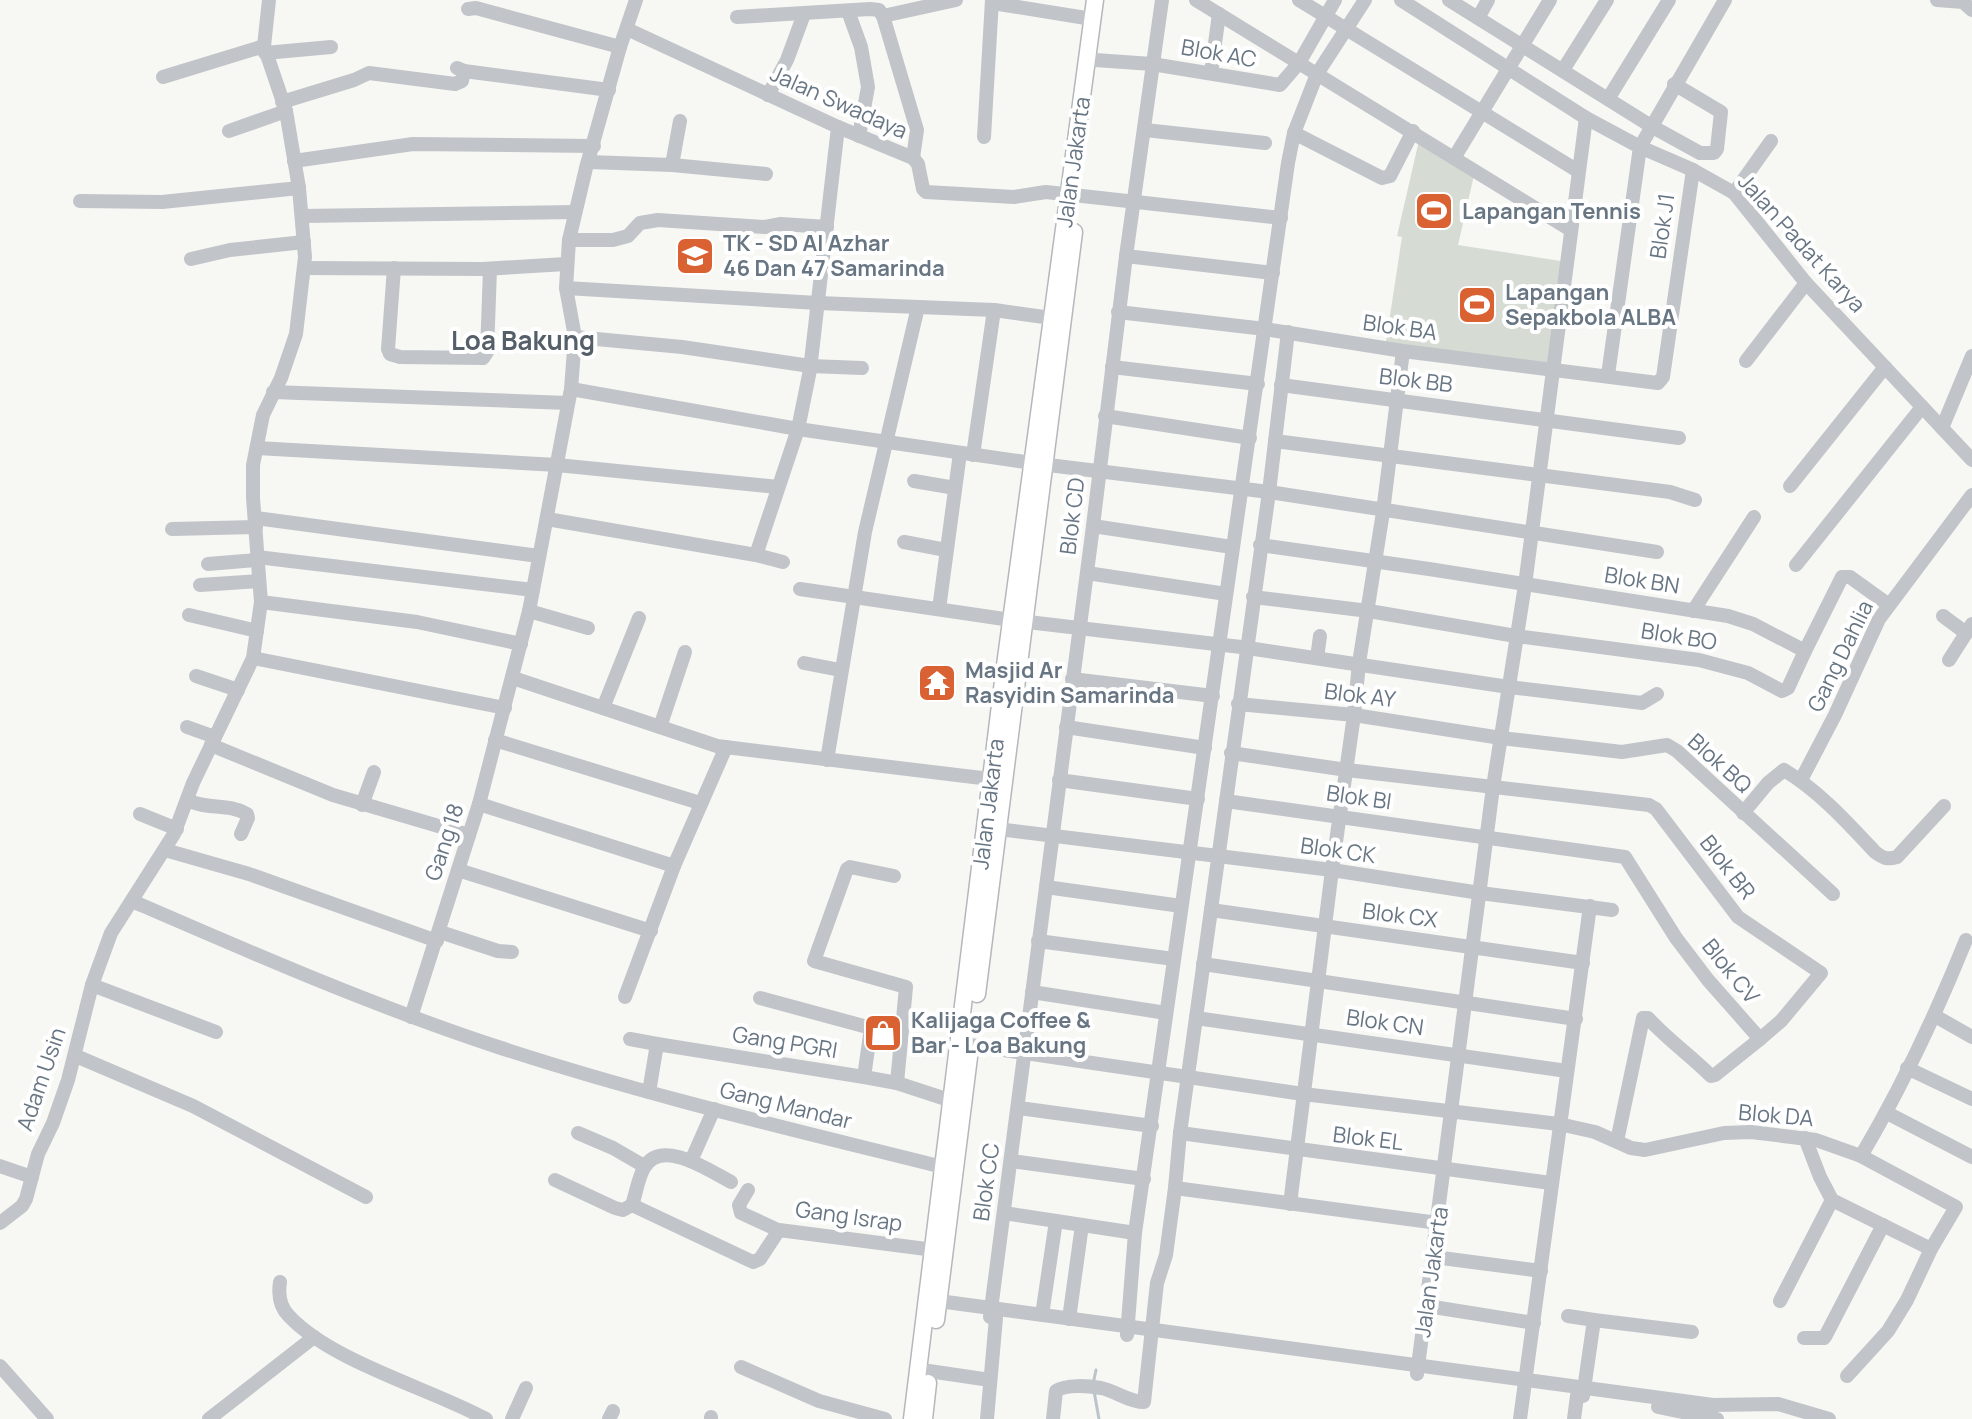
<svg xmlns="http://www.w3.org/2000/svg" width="1972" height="1419" viewBox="0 0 1972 1419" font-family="Manrope,sans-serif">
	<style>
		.green { fill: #d6dcd4 }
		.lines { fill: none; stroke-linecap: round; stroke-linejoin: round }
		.stream { stroke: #bbc4ca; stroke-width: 3 }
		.major-casing { stroke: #b4b8bc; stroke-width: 19 }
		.minor { stroke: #c1c4c8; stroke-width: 14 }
		.major { stroke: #fff; stroke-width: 16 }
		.labels { text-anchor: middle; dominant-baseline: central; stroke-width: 8; stroke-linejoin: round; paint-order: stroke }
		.street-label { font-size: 22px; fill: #687684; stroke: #fff }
		.poi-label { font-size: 22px; font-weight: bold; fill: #687684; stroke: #fff; text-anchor: start }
		.quarter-label { font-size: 26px; font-weight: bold; fill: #555f69; stroke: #fff }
	</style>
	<rect width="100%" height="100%" fill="#f7f7f4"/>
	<polygon class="green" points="1420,136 1475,171 1458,245 1567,262 1554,369 1385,348 1402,237 1397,236"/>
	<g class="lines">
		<g class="stream">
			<polyline points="1093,1384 1096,1370"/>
			<polyline points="1094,1391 1099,1419"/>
		</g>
		<g class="major-casing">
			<g id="major">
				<polyline points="977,994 1074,232"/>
				<polyline points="936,1320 969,1057"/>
				<polyline points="912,1419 1004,673 1095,0"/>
				<polyline points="924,1419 928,1383"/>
			</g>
		</g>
		<g class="minor">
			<polyline points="1196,0 1571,230"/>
			<polyline points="1299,0 1578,171"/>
			<polyline points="1401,0 1586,118 1640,147 1693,170 1734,193 1806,283 1972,460"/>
			<polyline points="1449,0 1651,126 1700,153 1714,153 1717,149 1721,112 1674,84"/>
			<polyline points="1937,0 1963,2 1972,10"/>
			<polyline points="993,3 1092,19"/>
			<polyline points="468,9 476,8 620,47"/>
			<polyline points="848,11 861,47 868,87 859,136"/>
			<polyline points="883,16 917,130 913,158"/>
			<polyline points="737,17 870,9 879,10 883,16 956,0"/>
			<polyline points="1478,18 1488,0"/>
			<polyline points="627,29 838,127 913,158 918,164 923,189 926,192 1014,197 1046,192 1281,218"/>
			<polyline points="265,53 331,47"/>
			<polyline points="1095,60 1152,64 1280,85 1299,63 1335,0"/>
			<polyline points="457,68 464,71 609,90"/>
			<polyline points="1563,70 1607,0"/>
			<polyline points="1211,73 1219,14"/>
			<polyline points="163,77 264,46"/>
			<polyline points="768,95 787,60 804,14"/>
			<polyline points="1608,99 1669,0"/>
			<polyline points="282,102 354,80 369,73 455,84 462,81 464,71"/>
			<polyline points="1145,130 1265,143"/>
			<polyline points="229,131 286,111"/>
			<polyline points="1294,133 1382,178 1390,176 1413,131"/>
			<polyline points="984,137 992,0"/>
			<polyline points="1454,158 1550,0"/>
			<polyline points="294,161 413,144 594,146"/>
			<polyline points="589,162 672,165 766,174"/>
			<polyline points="672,165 680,121"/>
			<polyline points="1734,193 1771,141"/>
			<polyline points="80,201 162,202 299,188"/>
			<polyline points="302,216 575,212"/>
			<polyline points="569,240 613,240 628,236 640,223 658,220 765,227 781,224 827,227"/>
			<polyline points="1126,256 1273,273"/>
			<polyline points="191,259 230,250 304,242"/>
			<polyline points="304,268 483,269 566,264"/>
			<polyline points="394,268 388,349 390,354 400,357 483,358 487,352 490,269"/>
			<polyline points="566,288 818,303 994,310 1051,318"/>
			<polyline points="1118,312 1265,329 1403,351 1658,383 1663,377 1693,170"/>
			<polyline points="1288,332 1269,492 1180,1133 1175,1188 1438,1223"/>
			<polyline points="575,337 682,347 810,366 862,368"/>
			<polyline points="1746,361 1806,283"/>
			<polyline points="1112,367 1258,384"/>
			<polyline points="1608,375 1640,147 1725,0"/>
			<polyline points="1281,385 1679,438"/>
			<polyline points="571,389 798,429 1032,463 1269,492 1657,552"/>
			<polyline points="273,392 568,403"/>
			<polyline points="1105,416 1250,438"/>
			<polyline points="1942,428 1972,356"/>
			<polyline points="1275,441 1670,492 1695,500"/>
			<polyline points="257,448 557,465 778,487"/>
			<polyline points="973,455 994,310"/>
			<polyline points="914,481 955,488"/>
			<polyline points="1790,486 1885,367"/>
			<polyline points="256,518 539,556"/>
			<polyline points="547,519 756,555 798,429 810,370 838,127"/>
			<polyline points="1093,526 1232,547"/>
			<polyline points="172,529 256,527"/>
			<polyline points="904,542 946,550"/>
			<polyline points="1260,545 1429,569 1728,616 1753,624 1805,651 1842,577 1850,577 1889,605"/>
			<polyline points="756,555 783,562"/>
			<polyline points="257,557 533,590"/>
			<polyline points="208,564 257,560"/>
			<polyline points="1796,565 1922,407"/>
			<polyline points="1087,573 1226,594"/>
			<polyline points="200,585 259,581"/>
			<polyline points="800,589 1011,620 1241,647 1509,687 1642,703 1657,694"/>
			<polyline points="1253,597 1369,611 1516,636 1699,660 1748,673 1782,691 1788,688 1805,651"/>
			<polyline points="261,602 417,622 521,644"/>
			<polyline points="939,609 960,453"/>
			<polyline points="529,611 588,628"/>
			<polyline points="1693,611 1754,517"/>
			<polyline points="189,615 257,631"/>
			<polyline points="1943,616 1966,633"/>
			<polyline points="253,658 505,708"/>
			<polyline points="1317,658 1320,636"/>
			<polyline points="1949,660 1972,624"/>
			<polyline points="804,663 840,670"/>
			<polyline points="196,676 238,690"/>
			<polyline points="513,678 717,746 990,779"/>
			<polyline points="1072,679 1213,696"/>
			<polyline points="1238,704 1354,715 1501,738 1622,752 1667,745 1677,751 1833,894"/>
			<polyline points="603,708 639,618"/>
			<polyline points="187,727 215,737"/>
			<polyline points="660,727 685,652"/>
			<polyline points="1066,727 1205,748"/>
			<polyline points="495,740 700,803"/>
			<polyline points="211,745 333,795 469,835"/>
			<polyline points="1231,753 1347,770 1649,805 1656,809 1738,917 1821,973 1781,1021 1760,1039"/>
			<polyline points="827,760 865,532 918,307"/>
			<polyline points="1059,780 1198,799"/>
			<polyline points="1801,780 1835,715 1879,619 1972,495"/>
			<path d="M187,800C207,810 228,803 247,814L248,818L241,834"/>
			<path d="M1226,801L1625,857L1676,938L1708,980L1760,1039L1715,1075L1711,1076C1690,1055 1668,1040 1648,1018H1643L1617,1141"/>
			<polyline points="479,804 674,866 726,747"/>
			<polyline points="362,805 374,772"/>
			<path d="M1743,813L1768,783L1784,770C1819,791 1847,822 1875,852C1883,858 1887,860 1897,857L1944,806"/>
			<polyline points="140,814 177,829"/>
			<polyline points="990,828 1332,870 1480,893 1612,910"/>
			<polyline points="165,850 249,874 437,941"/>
			<polyline points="458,870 651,931"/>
			<polyline points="894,876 850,867 847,869 814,961 906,987 897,1083"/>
			<polyline points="1046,887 1181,906"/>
			<path d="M132,901C252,953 373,1006 498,1047C644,1095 795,1130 943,1167"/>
			<polyline points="1211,910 1583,963"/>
			<polyline points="440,932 498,951 512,952"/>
			<polyline points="1038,941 1174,959"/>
			<polyline points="1203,964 1576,1019"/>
			<polyline points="92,985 216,1032"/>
			<polyline points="1032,992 1166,1013"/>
			<polyline points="625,997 674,866"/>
			<polyline points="760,998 871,1028 864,1077"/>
			<polyline points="1935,1016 1972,1037"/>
			<polyline points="411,1017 479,804 529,611 571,389 575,337 566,288 569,240 586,168 620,47 636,0"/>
			<polyline points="1196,1018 1567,1071"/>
			<polyline points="630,1039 657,1044"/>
			<path d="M970,1045L1303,1094L1559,1124L1595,1132L1631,1148L1645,1150L1724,1133L1751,1132L1816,1140L1861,1156C1902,1087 1936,1014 1966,940"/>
			<polyline points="76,1056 193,1106 366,1197"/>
			<polyline points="1907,1068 1972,1099"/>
			<polyline points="649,1092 657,1044 864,1077 897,1083 952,1101"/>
			<polyline points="1019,1108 1152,1126"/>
			<polyline points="1887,1113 1972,1157"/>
			<polyline points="578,1133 613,1148 644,1166"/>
			<polyline points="1180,1133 1551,1183"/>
			<polyline points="1805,1138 1820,1177 1832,1200 1931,1249 1956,1207 1861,1156"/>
			<polyline points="691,1161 714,1109"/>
			<polyline points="1011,1161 1144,1179"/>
			<polyline points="0,1166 32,1177"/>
			<polyline points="555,1180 615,1208 623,1210 632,1205 753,1262 760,1259 779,1230 934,1250"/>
			<polyline points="748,1190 739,1205 741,1213 778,1230"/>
			<polyline points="1290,1204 1332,870 1354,715 1359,663 1383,512 1403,351"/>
			<path d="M632,1205C636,1194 638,1178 644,1168C661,1137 710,1171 731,1182"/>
			<polyline points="1004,1213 1135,1233"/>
			<polyline points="0,1223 22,1206 26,1199 38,1154 53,1123 68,1080 92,985 111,933 174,834 193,783 253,658 261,602 253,498 253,465 263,415 281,378 296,334 305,257 299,188 286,111 264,46 269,0"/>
			<polyline points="1434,1257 1541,1271"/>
			<path d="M280,1282C278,1295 280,1307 289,1316C332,1362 429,1388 486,1419"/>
			<polyline points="931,1300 1713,1405 1778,1404 1829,1419"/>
			<polyline points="1780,1301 1832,1200"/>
			<polyline points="1427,1306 1534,1323"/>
			<polyline points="1042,1315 1056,1221"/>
			<polyline points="1568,1316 1594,1320"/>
			<polyline points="990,1317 1093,526 1126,256 1162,0"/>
			<polyline points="1069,1319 1082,1225"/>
			<polyline points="1127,1335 1135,1233 1288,163 1294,133 1317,74 1365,0"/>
			<polyline points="1804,1338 1824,1338 1826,1335 1883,1225"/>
			<polyline points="0,1366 47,1419"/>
			<polyline points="741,1367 819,1401 885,1419"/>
			<polyline points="929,1371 990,1380"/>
			<polyline points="1417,1374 1493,787 1525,585 1586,118"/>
			<polyline points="1847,1376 1888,1331 1907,1300 1931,1249"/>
			<polyline points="1583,1396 1594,1320 1692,1332"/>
			<polyline points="1658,1407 1717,1419"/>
			<polyline points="209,1419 314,1337"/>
			<polyline points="512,1419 526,1388"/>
			<polyline points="609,1419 613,1411"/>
			<polyline points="711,1419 711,1417"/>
			<polyline points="987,1419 996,1318"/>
			<path d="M1053,1419L1056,1391C1066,1384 1089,1386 1101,1388C1116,1391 1129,1402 1144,1402L1157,1283L1166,1255L1175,1188"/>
			<polyline points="1520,1419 1590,906"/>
			<polyline points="1574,1419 1577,1396"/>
		</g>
		<use href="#major" class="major"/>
	</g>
	<defs>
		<g id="stadium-square" transform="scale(2)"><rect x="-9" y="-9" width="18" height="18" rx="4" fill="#da6232" stroke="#fff"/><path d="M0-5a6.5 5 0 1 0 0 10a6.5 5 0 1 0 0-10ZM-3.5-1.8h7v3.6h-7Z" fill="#fff"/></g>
		<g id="school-square" transform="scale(2)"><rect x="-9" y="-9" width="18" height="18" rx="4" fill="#da6232" stroke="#fff"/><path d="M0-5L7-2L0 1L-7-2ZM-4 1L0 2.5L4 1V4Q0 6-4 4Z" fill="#fff"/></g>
		<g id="temple-square" transform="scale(2)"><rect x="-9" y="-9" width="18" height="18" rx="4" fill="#da6232" stroke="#fff"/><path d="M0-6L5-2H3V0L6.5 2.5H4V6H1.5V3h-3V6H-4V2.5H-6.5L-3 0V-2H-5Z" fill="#fff"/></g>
		<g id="shop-square" transform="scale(2)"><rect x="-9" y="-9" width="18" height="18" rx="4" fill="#da6232" stroke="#fff"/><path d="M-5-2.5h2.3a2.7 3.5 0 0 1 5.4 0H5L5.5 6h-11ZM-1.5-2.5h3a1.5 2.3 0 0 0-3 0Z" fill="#fff"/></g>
	</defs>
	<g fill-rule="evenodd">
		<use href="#stadium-square" x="1434" y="211"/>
		<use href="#school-square" x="695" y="256"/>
		<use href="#stadium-square" x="1477" y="305"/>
		<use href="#temple-square" x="937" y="683"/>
		<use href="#shop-square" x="883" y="1033"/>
	</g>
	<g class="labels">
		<g class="street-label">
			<text transform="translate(1219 53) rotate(10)">Blok AC</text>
			<text transform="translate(839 102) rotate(24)">Jalan Swadaya</text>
			<text transform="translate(1073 162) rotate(-82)">Jalan Jakarta</text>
			<text transform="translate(1662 226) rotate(-82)">Blok J1</text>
			<text transform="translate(1802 243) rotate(48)">Jalan Padat Karya</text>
			<text transform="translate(1400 327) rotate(8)">Blok BA</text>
			<text transform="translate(1416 380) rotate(7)">Blok BB</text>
			<text transform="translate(1072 516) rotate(-83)">Blok CD</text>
			<text transform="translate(1642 580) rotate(9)">Blok BN</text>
			<text transform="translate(1679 636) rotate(9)">Blok BO</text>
			<text transform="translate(1840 656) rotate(-64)">Gang Dahlia</text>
			<text transform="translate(1360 695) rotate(7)">Blok AY</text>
			<text transform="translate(1720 763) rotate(42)">Blok BQ</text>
			<text transform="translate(1359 797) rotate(8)">Blok BI</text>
			<text transform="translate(988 804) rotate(-83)">Jalan Jakarta</text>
			<text transform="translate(444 842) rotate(-72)">Gang 18</text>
			<text transform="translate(1338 850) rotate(8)">Blok CK</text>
			<text transform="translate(1728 867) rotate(52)">Blok BR</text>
			<text transform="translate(1400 915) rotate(7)">Blok CX</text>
			<text transform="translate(1731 971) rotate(51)">Blok CV</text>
			<text transform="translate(1385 1022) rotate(8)">Blok CN</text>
			<text transform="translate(785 1042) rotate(9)">Gang PGRI</text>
			<text transform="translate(41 1079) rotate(-71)">Adam Usin</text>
			<text transform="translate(786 1105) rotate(14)">Gang Mandar</text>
			<text transform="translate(1776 1115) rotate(5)">Blok DA</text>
			<text transform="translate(1368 1138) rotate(7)">Blok EL</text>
			<text transform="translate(986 1182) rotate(-82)">Blok CC</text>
			<text transform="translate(849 1216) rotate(8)">Gang Israp</text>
			<text transform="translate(1431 1272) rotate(-82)">Jalan Jakarta</text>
		</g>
		<g class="poi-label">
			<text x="1462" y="211">Lapangan Tennis</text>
			<text x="723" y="243">TK - SD Al Azhar<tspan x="723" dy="25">46 Dan 47 Samarinda</tspan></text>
			<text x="1505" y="292">Lapangan<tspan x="1505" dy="25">Sepakbola ALBA</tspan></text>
			<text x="965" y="670">Masjid Ar<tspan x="965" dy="25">Rasyidin Samarinda</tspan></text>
			<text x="911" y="1020">Kalijaga Coffee &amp;<tspan x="911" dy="25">Bar - Loa Bakung</tspan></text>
		</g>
		<g class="quarter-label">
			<text x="523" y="340">Loa Bakung</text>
		</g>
	</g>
</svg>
